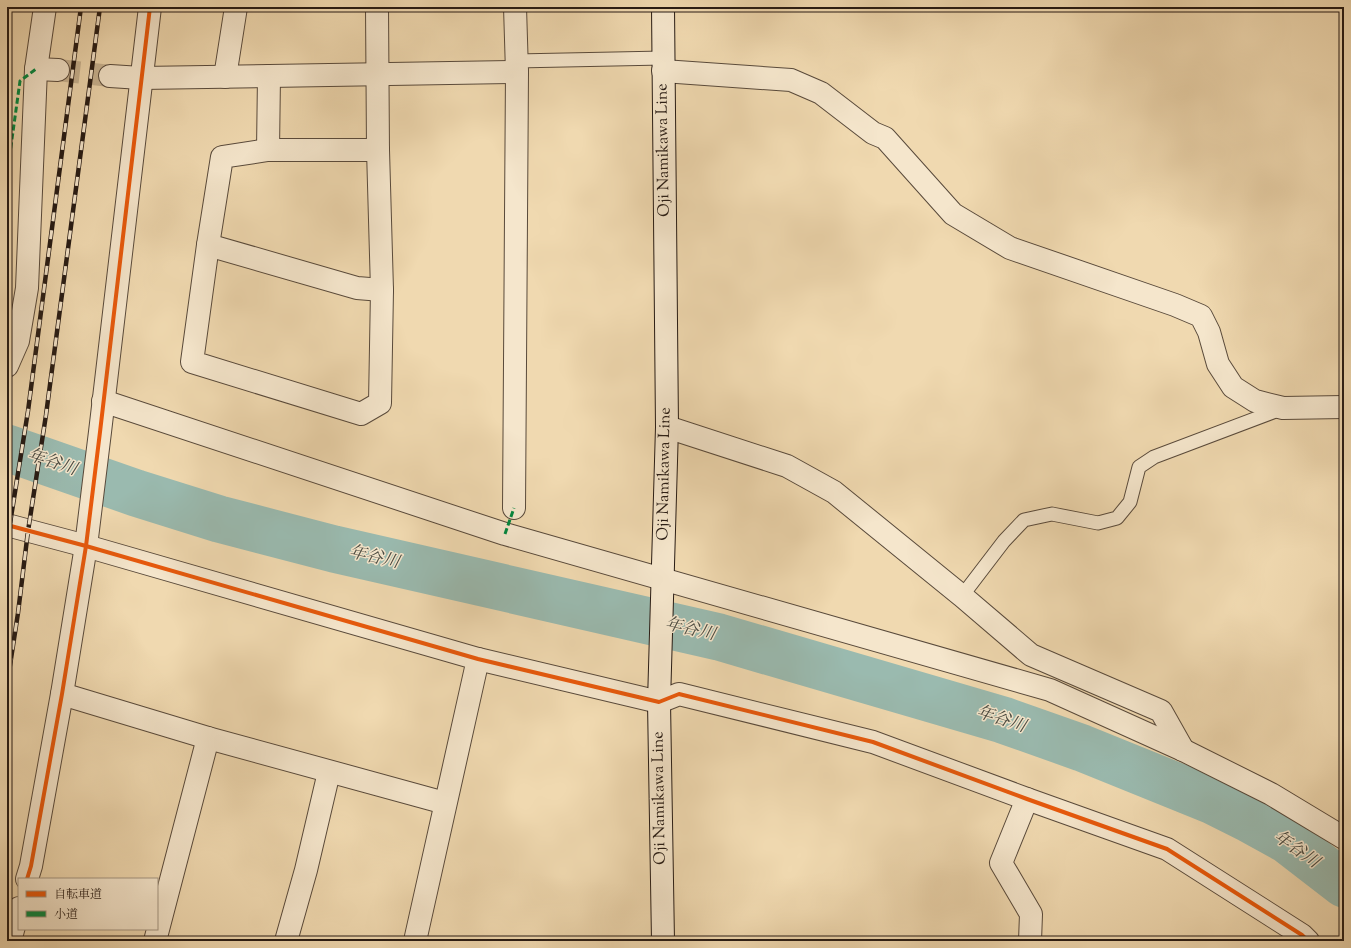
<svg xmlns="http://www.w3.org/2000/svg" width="1351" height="948" viewBox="0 0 1351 948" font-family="'Sorts Mill Goudy','Noto Serif JP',serif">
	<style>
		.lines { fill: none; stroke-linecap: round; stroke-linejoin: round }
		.river { stroke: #9abaaf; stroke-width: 47 }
		.minor-tunnel { stroke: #c8b391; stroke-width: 22; stroke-dasharray: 22 11; stroke-linecap: butt }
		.service-casing { stroke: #594a3b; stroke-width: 15 }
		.minor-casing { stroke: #594a3b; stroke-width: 24 }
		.tertiary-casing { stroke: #594a3b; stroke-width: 24 }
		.secondary-casing { stroke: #271b14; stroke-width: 24 }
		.service { stroke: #f5e6cc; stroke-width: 13 }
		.minor { stroke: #f5e6cc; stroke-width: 22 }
		.tertiary { stroke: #f5e6cc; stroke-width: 22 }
		.secondary { stroke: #f5e6cc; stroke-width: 22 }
		.rail-casing { stroke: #271b14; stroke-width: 4.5 }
		.rail { stroke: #f5e6cc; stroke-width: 3; stroke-dasharray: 9; stroke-linecap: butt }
		.quiet { stroke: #00873e; stroke-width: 3; stroke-dasharray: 6 3; stroke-linecap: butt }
		.cycleway-casing { stroke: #f5e6cc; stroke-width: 6 }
		.cycleway { stroke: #e8590c; stroke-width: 4 }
		.labels { text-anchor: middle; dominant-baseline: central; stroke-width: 3; stroke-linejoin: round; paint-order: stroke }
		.street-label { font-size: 16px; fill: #271b14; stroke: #f5e6cc }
		.water-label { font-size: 17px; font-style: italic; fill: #4a4b42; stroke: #f5e6cc }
	</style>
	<rect width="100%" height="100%" fill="#f0d9b0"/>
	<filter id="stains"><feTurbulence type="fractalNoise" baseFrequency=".005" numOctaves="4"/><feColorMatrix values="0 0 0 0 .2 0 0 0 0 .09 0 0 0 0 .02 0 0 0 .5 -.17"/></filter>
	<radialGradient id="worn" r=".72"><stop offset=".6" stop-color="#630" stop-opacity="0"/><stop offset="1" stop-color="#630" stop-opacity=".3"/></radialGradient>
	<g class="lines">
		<polyline class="river" points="7,448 136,493 219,519 334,549 719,637 1003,720 1082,748 1213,801 1247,818 1287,840 1344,884"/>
		<polyline class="minor-tunnel" points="58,70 110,76"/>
		<g class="service-casing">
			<g id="service">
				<polyline points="516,61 663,58"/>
				<polyline points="962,596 1004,541 1024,520 1052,514 1098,523 1117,518 1130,502 1139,467 1154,457 1281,409"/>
			</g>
		</g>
		<g class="minor-casing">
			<g id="minor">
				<polyline points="36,69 58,70"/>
				<polyline points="663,71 791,80 821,93 873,133 885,138 953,214 1010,248 1175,305 1201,316 1209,332 1218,364 1233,387 1255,401 1283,408 1344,407"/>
				<polyline points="110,76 141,78 517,72"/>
				<polyline points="269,76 268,150 378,150"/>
				<polyline points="225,77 236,7"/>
				<polyline points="268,150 222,157 208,245 192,362 361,414 380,403 382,290 378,150 377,7"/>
				<polyline points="208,245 357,288 382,290"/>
				<polyline points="7,366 18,341 27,288 36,69 45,7"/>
				<polyline points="103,401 505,534 1050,690 1183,750 1271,794 1344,838"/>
				<polyline points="667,427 787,466 834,492 962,596 1031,655 1161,711 1183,750"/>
				<polyline points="514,508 517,72 515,7"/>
				<polyline points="7,525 86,546 478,659 659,702 679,694 873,742 1027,799 1167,849 1302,935 1308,941"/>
				<polyline points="62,694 208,738 445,803"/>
				<polyline points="1027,799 1001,863 1031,914 1030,941"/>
				<polyline points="155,941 208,738"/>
				<polyline points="286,941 306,870 329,772"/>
				<polyline points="415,941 478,659"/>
			</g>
		</g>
		<g class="tertiary-casing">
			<g id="tertiary">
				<polyline points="27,879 31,866 62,694 86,546 100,432 150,7"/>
				<polyline points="10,941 19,908"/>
			</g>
		</g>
		<g class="secondary-casing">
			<polyline id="secondary" points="663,941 659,702 667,427 663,7"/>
		</g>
		<use href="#service" class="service"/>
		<use href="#minor" class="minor"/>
		<use href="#tertiary" class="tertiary"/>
		<use href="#secondary" class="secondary"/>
		<g class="rail-casing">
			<g id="rail">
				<polyline points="7,542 28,411 81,7"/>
				<polyline points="7,685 18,613 28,531 46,415 100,7"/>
			</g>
		</g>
		<use href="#rail" class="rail"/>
		<g class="quiet">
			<polyline points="7,175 20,81 36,69"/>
			<polyline points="505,534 514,508"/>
		</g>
		<g class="cycleway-casing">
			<g id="cycleway">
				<polyline points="7,525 86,546 478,659 659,702 679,694 873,742 1027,799 1167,849 1302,935 1308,941"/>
				<polyline points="27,879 31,866 62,694 86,546 100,432 150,7"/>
			</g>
		</g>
		<use href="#cycleway" class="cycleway"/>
	</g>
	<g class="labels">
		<g class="street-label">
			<text transform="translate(664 150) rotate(-91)">Oji Namikawa Line</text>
			<text transform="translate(665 474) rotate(-89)">Oji Namikawa Line</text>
			<text transform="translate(660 798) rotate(-91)">Oji Namikawa Line</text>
		</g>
		<g class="water-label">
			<text transform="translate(52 463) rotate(18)">年谷川</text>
			<text transform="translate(374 558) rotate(13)">年谷川</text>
			<text transform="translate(690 630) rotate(13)">年谷川</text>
			<text transform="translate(1001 720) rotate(18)">年谷川</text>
			<text transform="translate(1296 850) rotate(35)">年谷川</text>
		</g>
	</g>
	<rect width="1351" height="948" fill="none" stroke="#f0d9b0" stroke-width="24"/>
	<rect x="8" y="8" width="1335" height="932" fill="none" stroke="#271b14" stroke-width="2"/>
	<rect x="12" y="12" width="1327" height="924" fill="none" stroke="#271b14"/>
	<rect x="18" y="878" width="140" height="52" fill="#f5e6cc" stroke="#a39582"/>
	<rect x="26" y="891" width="20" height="6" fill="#e8590c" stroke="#a39582"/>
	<text x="54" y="898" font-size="12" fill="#271b14">自転車道</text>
	<rect x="26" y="911" width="20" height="6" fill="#00873e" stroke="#a39582"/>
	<text x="54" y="918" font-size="12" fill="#271b14">小道</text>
	<rect width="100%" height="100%" filter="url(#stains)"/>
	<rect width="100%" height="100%" fill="url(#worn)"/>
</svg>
